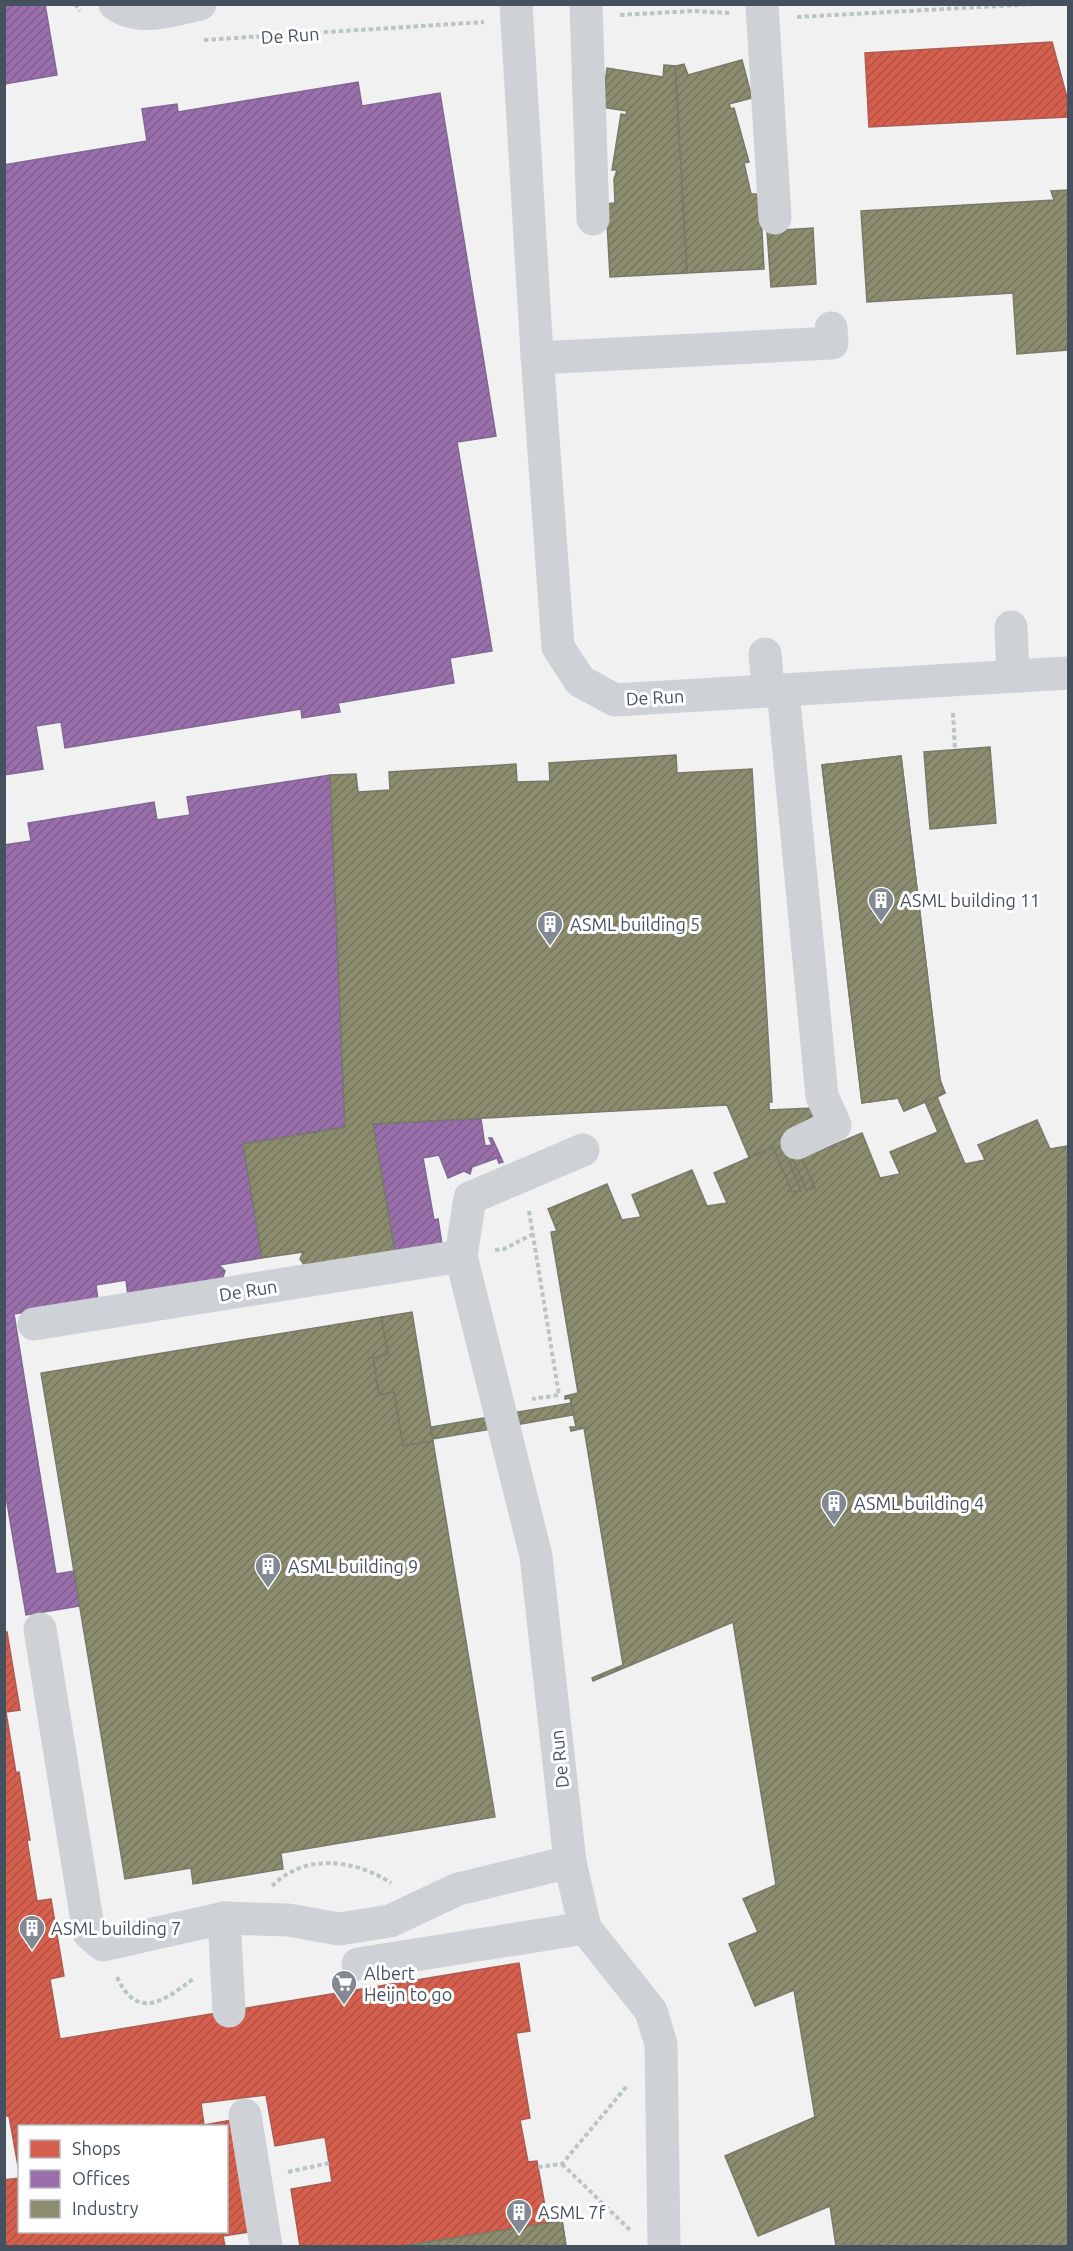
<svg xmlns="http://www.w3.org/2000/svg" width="1073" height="2251" viewBox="0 0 1073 2251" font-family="Ubuntu,sans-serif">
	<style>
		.shops { fill: url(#shops-hatch); stroke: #ab5c52; stroke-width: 1.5 }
		.offices { fill: url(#offices-hatch); stroke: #806794; stroke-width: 1.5 }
		.industry { fill: url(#industry-hatch); stroke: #777a6a; stroke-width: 1.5 }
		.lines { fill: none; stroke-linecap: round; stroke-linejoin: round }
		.path { stroke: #bac6c5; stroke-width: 4; stroke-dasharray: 4.5 3; stroke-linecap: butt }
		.minor { stroke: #ced1d5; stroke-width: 33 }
		.labels { text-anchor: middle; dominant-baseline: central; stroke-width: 6; stroke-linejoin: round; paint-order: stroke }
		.street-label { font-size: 18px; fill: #46515f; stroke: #fff }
		.poi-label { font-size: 18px; fill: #46515f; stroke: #fff; text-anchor: start }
	</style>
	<defs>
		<pattern id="shops-hatch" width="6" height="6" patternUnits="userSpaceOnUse" patternTransform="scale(1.5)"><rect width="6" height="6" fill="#d6604d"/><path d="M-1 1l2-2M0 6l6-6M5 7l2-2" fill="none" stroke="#af5243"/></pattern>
		<pattern id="offices-hatch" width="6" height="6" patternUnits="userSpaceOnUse" patternTransform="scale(1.5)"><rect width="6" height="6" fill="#9970ab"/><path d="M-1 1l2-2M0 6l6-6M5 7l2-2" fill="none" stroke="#7f5e8e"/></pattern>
		<pattern id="industry-hatch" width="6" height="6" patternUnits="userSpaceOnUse" patternTransform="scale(1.5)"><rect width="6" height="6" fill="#8c8c6e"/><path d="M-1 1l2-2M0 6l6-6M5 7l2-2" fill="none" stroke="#74755e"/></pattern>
	</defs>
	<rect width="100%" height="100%" fill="#f1f1f1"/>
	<g class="shops">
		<polygon points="1052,42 1068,101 1068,117 869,127 865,53"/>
		<polygon points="7,1632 20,1710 6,1712 16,1773 19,1772 30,1840 27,1840 37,1901 51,1899 64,1976 50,1979 60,2039 519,1963 530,2031 516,2033 530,2118 520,2120 528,2162 537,2161 548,2223 562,2220 566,2246 300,2246 291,2189 332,2182 325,2137 275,2146 266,2095 201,2103 204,2125 237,2119 256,2231 223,2236 225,2246 4,2246 4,2180 20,2178 20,2232 226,2232 226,2126 20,2126 20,2177 9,2116 4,2116 4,1633"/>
	</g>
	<g class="offices">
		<polygon points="4,4 45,4 57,75 4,84"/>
		<polygon points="358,82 362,106 440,93 496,436 457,442 492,651 450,658 454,683 338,703 340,712 302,718 301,709 65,748 61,722 36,726 43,769 4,775 4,165 147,141 142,109 177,104 178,112"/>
		<polygon points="330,775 345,1127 243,1144 262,1258 219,1265 225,1271 222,1280 128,1296 126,1280 96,1285 98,1300 14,1314 56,1574 74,1571 80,1606 26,1615 4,1485 4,845 31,841 28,823 154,802 157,820 190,815 187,797"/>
		<polygon points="481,1119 485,1146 492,1145 489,1138 492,1138 503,1162 499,1163 497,1158 472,1167 470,1174 464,1171 448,1178 439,1155 423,1158 434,1220 438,1219 442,1244 395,1252 373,1124"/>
	</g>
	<g class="industry">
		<polygon points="742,60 752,98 729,104 731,109 734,108 749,162 744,163 751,194 760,194 764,269 687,273 675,66 684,64 688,75"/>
		<polygon points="664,65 675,66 687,273 610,277 606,204 615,203 614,179 617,170 612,170 621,114 626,115 627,111 602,107 607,68 663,77"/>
		<polygon points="1068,190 1068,350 1017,354 1013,293 867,302 861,211 1054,200 1051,191"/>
		<polygon points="813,228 816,284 771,287 767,231"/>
		<polygon points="990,747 996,823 930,829 924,752"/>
		<polygon points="676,755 677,773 752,769 772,1102 769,1102 769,1110 812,1108 819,1122 802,1158 815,1188 806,1190 793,1159 789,1161 801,1191 792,1192 773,1147 749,1157 727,1105 373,1124 395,1252 305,1266 300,1259 303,1252 262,1258 243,1144 345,1127 330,775 356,774 358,792 390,790 389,772 516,764 517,782 550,781 549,763"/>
		<polygon points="901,756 940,1080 945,1093 937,1097 965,1164 985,1160 978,1145 1037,1120 1050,1149 1068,1146 1068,2246 836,2246 830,2206 758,2236 725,2156 815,2117 794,1990 755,2006 729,1944 758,1932 743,1899 776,1885 733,1622 593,1681 592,1678 623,1665 584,1428 571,1431 570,1427 576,1427 570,1398 565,1399 565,1396 578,1393 551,1232 557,1231 548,1209 607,1184 622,1220 641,1217 632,1195 692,1170 707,1206 727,1203 714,1173 773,1147 792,1192 801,1191 789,1161 793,1159 806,1190 815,1188 802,1158 862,1133 880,1178 900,1174 890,1152 938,1132 925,1102 904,1111 898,1098 862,1103 822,765"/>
		<polygon points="901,756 940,1080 945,1093 904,1111 898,1098 862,1103 822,765"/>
		<polygon points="412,1312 433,1441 403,1446 394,1392 379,1395 373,1358 388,1354 381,1317"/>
		<polygon points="381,1317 388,1354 373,1358 379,1395 394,1392 403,1446 433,1441 495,1817 281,1853 283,1869 193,1884 191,1868 125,1879 41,1373"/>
		<polygon points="571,1403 573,1415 433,1439 431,1427"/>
		<polygon points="562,2220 566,2246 402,2246 548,2223"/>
	</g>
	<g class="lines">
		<g class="path">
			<polyline points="75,4 80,11"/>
			<polyline points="620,15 694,11 730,13"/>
			<polyline points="797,17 1036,4"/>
			<polyline points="204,40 484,22"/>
			<polyline points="953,713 955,750"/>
			<polyline points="529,1211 559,1395 532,1399"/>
			<polyline points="495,1250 504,1249 533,1234"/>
			<path d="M272,1886C305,1853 354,1859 391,1883"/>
			<path d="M117,1977C137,2021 164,2001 193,1979"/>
			<polyline points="562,2164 630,2230"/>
			<polyline points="538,2167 562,2164 627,2086"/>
			<polyline points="288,2172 329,2163"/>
		</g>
		<g class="minor">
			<path d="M115,4C140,22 173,10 200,4"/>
			<polyline points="516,4 537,354 558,647 580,681 615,700 1068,673"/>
			<polyline points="586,4 593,219"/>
			<polyline points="762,4 775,218"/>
			<polyline points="537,358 832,343 831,328"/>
			<polyline points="1011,627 1013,676"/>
			<polyline points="765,654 768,691"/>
			<polyline points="783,690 822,1096 835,1125 797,1143"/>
			<polyline points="583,1150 470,1198 461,1256 536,1556 570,1862 585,1928 651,2011 661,2044 664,2246"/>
			<polyline points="34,1324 461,1256"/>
			<polyline points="40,1629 89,1933 103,1945 224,1918 288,1920 339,1929 390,1921 458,1889 570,1862"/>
			<polyline points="224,1918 229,2011"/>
			<polyline points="358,1964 585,1928"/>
			<polyline points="245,2115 266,2246"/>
		</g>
	</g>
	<defs>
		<g id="building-pin" transform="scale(1.35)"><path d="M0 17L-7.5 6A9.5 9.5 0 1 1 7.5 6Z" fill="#828992" stroke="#fff"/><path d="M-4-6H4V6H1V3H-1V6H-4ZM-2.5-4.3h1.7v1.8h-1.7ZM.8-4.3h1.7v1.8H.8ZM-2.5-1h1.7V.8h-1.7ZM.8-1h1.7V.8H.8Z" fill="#fff"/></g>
		<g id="supermarket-pin" transform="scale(1.35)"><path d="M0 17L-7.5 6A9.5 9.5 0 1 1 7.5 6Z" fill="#828992" stroke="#fff"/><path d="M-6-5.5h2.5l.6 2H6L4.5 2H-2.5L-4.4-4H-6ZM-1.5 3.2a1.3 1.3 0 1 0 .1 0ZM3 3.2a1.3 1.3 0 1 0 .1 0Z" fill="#fff"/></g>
	</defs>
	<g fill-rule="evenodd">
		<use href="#building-pin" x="881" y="900"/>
		<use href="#building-pin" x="550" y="924"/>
		<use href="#building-pin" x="834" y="1503"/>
		<use href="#building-pin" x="268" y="1566"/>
		<use href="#building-pin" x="32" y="1928"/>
		<use href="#supermarket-pin" x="344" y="1983"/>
		<use href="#building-pin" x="519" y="2212"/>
	</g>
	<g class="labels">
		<g class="street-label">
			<text transform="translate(290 35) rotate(-4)">De Run</text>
			<text transform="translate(655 697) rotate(-3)">De Run</text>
			<text transform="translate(248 1290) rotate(-9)">De Run</text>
			<text transform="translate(559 1759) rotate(-96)">De Run</text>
		</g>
		<g class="poi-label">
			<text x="900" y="900">ASML building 11</text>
			<text x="570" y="924">ASML building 5</text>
			<text x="854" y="1503">ASML building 4</text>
			<text x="288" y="1566">ASML building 9</text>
			<text x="51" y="1928">ASML building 7</text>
			<text x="364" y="1973">Albert<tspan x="364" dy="21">Heijn to go</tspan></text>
			<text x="538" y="2212">ASML 7f</text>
		</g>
	</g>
	<rect width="1073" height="2251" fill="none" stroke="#46515f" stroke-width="12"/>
	<rect x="18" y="2125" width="210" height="108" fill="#ffffff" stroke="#b5b9bf" stroke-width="1.5"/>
	<rect x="30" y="2140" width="30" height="18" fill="#d6604d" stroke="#b5b9bf" stroke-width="1.5"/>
	<text x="72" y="2155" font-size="18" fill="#46515f">Shops</text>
	<rect x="30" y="2170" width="30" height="18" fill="#9970ab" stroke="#b5b9bf" stroke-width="1.5"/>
	<text x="72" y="2185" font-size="18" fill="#46515f">Offices</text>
	<rect x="30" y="2200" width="30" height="18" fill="#8c8c6e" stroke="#b5b9bf" stroke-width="1.5"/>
	<text x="72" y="2215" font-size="18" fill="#46515f">Industry</text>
</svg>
